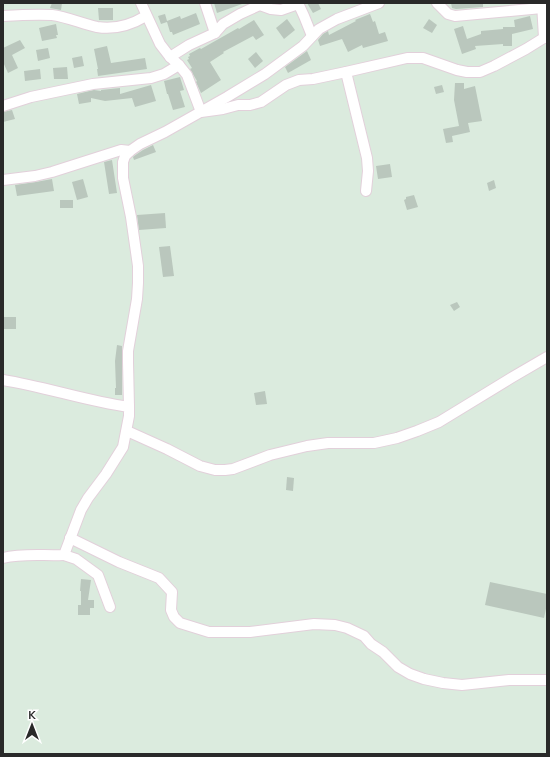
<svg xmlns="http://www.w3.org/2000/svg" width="550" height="757" viewBox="0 0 550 757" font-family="Mulish,sans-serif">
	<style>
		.building { fill: #bac7bd }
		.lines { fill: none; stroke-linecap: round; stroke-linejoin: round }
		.minor-casing { stroke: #e2d0da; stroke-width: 12 }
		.minor { stroke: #fff; stroke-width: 10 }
	</style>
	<rect width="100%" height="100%" fill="#dbebde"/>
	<g class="building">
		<polygon points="52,3 62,3 61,10 50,8"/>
		<polygon points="214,3 242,3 242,4 217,13"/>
		<polygon points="307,3 318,3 321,9 313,13"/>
		<polygon points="451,3 483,3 483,7 456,9 452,8"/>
		<polygon points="98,8 113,8 113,20 99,20"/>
		<polygon points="196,13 200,24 173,35 172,32 170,32 167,22 161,24 158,16 165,14 167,21 180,16 181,19"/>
		<polygon points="370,14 373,22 375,21 379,34 385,32 388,41 363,48 362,45 348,52 342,39 320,46 318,40 323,34 328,31 329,35 356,21 355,20"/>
		<polygon points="530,16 533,29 512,34 512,46 503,46 503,44 475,46 476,49 462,54 454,29 463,26 467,39 481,34 481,31 503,29 503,27 515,27 514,20"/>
		<polygon points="287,19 295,30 284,39 276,28"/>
		<polygon points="429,19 437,25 432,33 423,28"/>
		<polygon points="254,20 264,35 256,40 253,36 223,52 224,53 210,62 221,80 201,93 196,82 197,81 190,69 192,68 187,60 189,59 188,57 190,56 189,54 200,48 201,49 238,28 239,29"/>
		<polygon points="56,24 58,35 56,35 57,38 42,41 39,28"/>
		<polygon points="20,40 25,48 12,55 18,68 8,73 3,62 3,48"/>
		<polygon points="107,46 111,63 145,58 147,69 98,76 97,69 98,69 94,49"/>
		<polygon points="48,48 50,58 38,61 36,50"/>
		<polygon points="307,51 311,60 288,73 285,67"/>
		<polygon points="256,52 263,61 255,68 248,59"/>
		<polygon points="82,56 84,66 74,68 72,58"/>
		<polygon points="67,67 68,79 54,79 53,68"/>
		<polygon points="40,69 41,79 25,81 24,71"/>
		<polygon points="180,77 184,90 180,91 185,107 173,110 168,94 167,94 164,81"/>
		<polygon points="455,83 464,83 464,89 475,86 482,121 468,123 470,132 452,136 453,142 446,143 443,129 459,126 454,100"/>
		<polygon points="151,85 156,101 135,107 132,98 105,101 91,98 91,102 79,104 77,94 94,90 101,91 101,90 120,88 120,94"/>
		<polygon points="442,85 444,92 436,94 434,87"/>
		<polygon points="12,110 15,119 3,122 3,112"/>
		<polygon points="153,145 156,152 134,160 133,157 134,156 143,150"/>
		<polygon points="112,160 117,193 109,194 104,162"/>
		<polygon points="390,164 392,177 378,179 376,166"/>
		<polygon points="52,179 54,191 17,196 15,185 36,182"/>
		<polygon points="83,179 88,197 77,200 72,182"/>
		<polygon points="494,180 496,188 489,191 487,183"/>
		<polygon points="414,195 418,207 407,210 404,200 406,199 406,197"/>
		<rect x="60" y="200" width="13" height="8"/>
		<polygon points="165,213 166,228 139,230 137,215"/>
		<polygon points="170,246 174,276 163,277 159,247"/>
		<polygon points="457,302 460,307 454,311 450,305"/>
		<rect x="3" y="317" width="13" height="12"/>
		<polygon points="117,345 122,346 122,395 115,395 115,388 116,388 115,361"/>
		<polygon points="265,391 267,404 256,405 254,393"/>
		<polygon points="287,477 294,478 293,491 286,490"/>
		<polygon points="81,579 91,580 88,600 94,600 94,608 90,608 90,615 78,615 78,605 81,605 81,591 80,591"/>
		<polygon points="490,582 547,594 547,604 544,618 485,605"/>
	</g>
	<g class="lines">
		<g class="minor-casing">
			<g id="minor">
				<polyline points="141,3 160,44 170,57 179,65 187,75 201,112 223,109 238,105 250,105 261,102 286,85 299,80 313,79 346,72 407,58 423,58 457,70 467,72 480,72 494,66 526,49 547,36"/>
				<polyline points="205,3 215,33"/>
				<polyline points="298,3 304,16 312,36"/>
				<polyline points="437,3 448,14 455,16 542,8"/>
				<polyline points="542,3 544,38"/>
				<polyline points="260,5 271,9 281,10 298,4"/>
				<path d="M3,16C19,15 36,14 52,15C68,17 82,24 97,27C115,30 131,25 146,16"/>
				<polyline points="170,57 189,45 215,33 223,24 240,14 264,3"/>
				<polyline points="346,72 367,158 368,171 366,191"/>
				<polyline points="3,106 31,97 93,84 151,78 164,74 179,65"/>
				<polyline points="3,180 35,176 52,172 121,150 130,151"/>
				<path d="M3,380C46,387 86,401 129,407V416L123,447L106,474L88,498L81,510L64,555C44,556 23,553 3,558"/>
				<polyline points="129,407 128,362 128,351 137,299 138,283 138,266 131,217 123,178 123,162 125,156 130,151 140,144 165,132 227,97 265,74 303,46 319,29 337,19 379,3"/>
				<polyline points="127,431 167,449 200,466 215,470 225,470 233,469 270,455 307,446 328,443 374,443 397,438 417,431 439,422 511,378 547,357"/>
				<polyline points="70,538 119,562 159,578 172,592 171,610 174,617 180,623 209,632 250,632 314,624 335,625 347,628 364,636 371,644 383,652 398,667 410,674 424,679 443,683 462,685 509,680 547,680"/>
				<polyline points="64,555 76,559 98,575 110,607"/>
			</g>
		</g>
		<use href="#minor" class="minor"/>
	</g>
	<rect width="550" height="757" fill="none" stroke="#292929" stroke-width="8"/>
	<g transform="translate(32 725)" stroke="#ffffff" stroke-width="3" paint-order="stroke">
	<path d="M0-3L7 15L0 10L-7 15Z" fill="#292929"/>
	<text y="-6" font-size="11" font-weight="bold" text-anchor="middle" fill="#292929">K</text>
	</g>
</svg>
